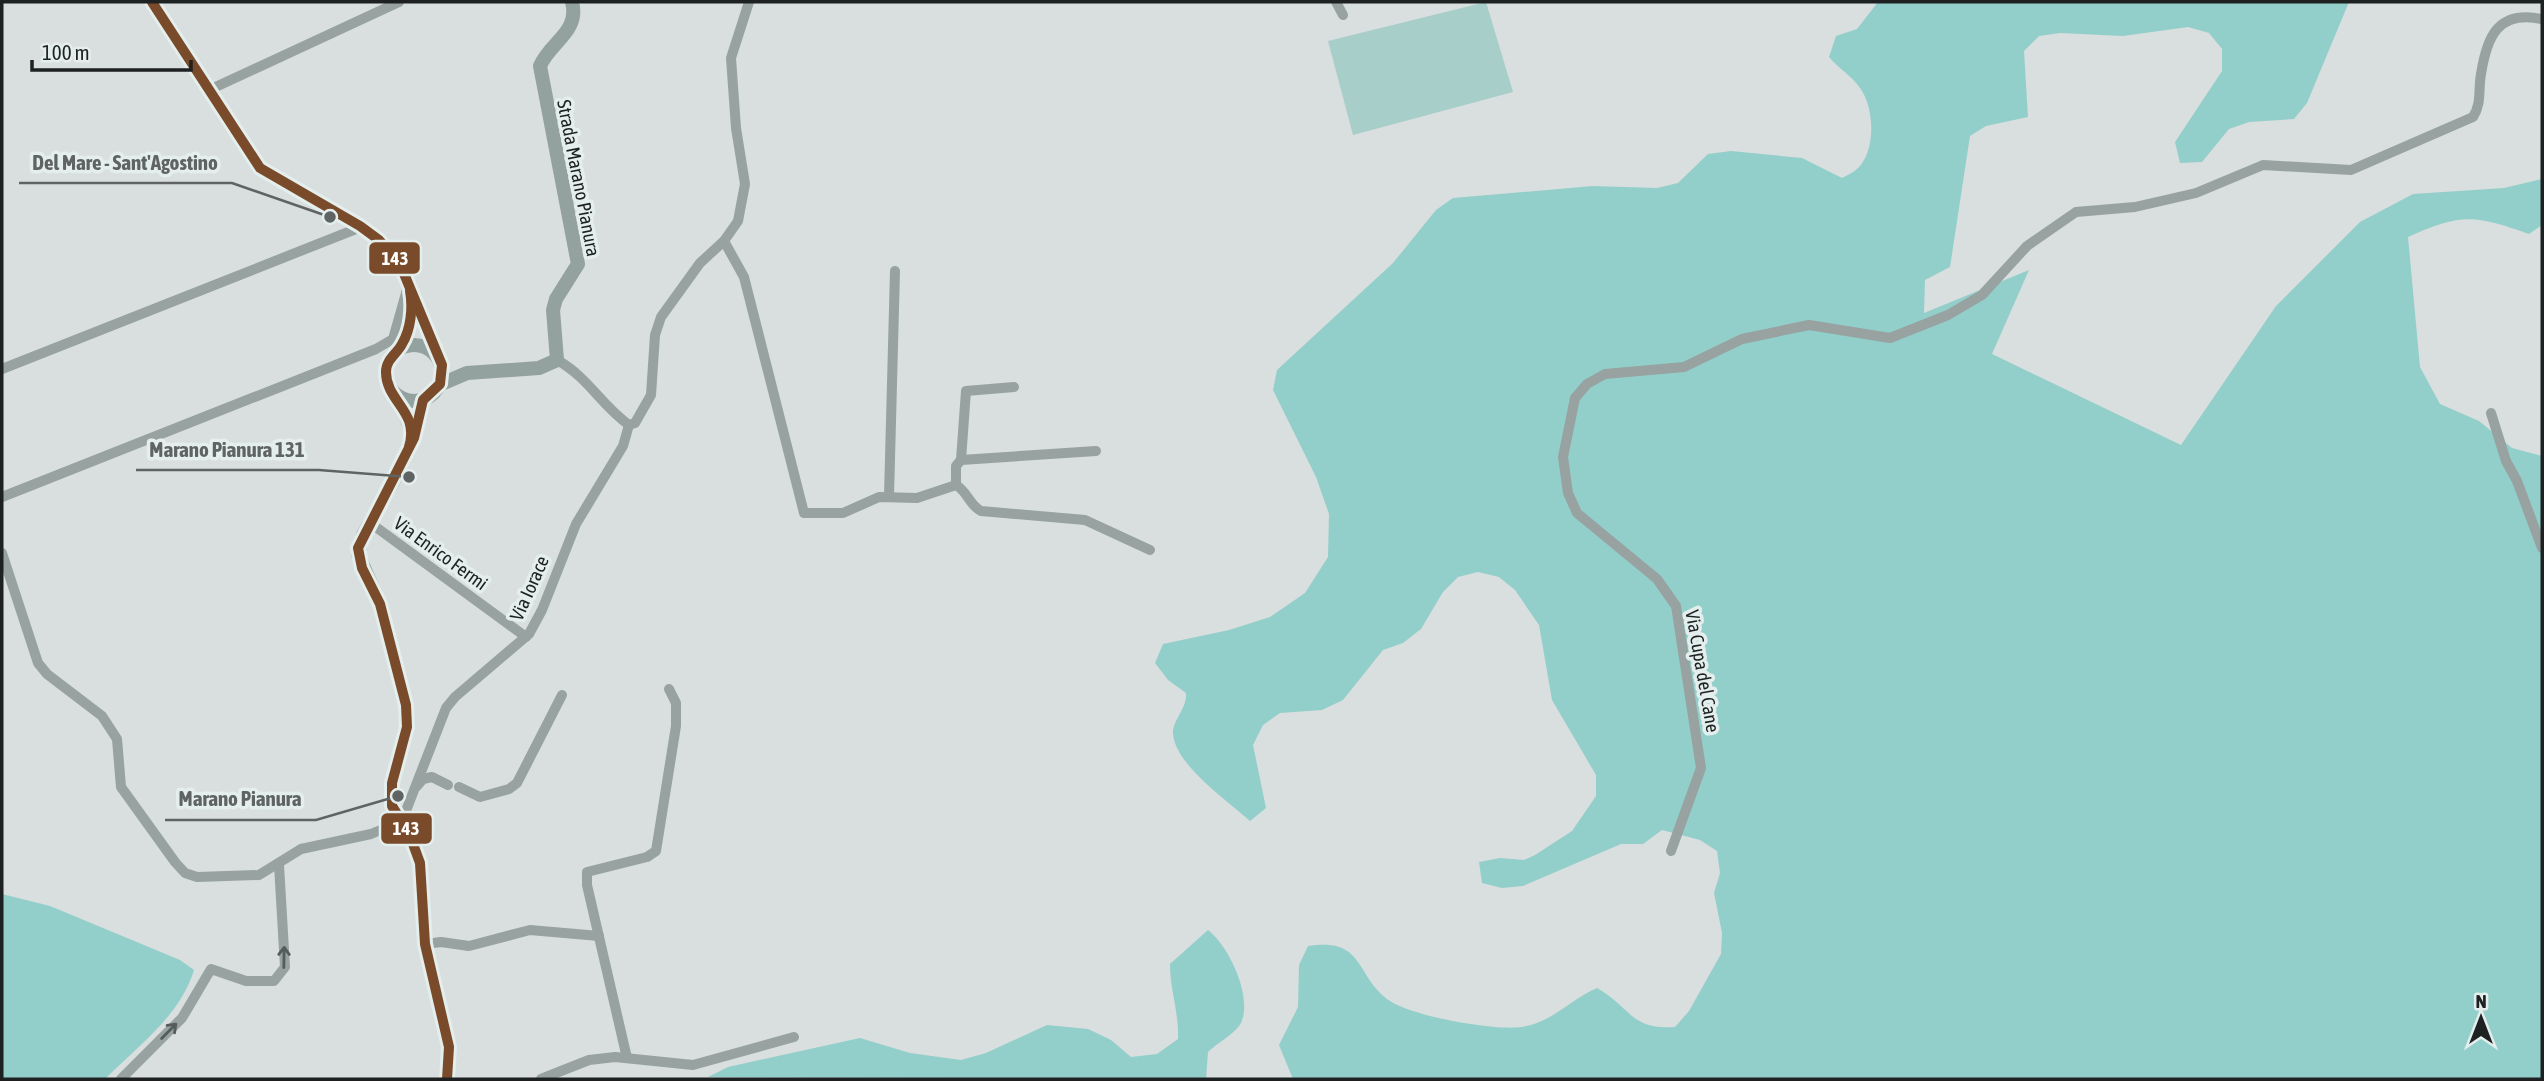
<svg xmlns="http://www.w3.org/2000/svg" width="2544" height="1081" viewBox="0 0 2544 1081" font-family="'Asap Condensed',sans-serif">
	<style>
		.green { fill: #a8ceca }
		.forest { fill: #93cfca }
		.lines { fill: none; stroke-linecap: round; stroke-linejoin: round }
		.street { stroke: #97a2a1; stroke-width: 10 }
		.secondary { stroke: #93a19f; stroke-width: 14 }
		.bus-1-casing { stroke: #e3eeed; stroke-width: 16 }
		.bus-1 { stroke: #7a4b2a; stroke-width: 10 }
		.oneway { stroke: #545b5b }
		.labels { text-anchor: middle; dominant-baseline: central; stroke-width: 7; stroke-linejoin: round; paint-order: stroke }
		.street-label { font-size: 19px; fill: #1d2121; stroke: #e3eeed }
		.leader { fill: none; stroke: #5f6363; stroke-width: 2.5 }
		.callout-dot { fill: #5f6363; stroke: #e3eeed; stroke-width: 2.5 }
		.callout-label { font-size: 21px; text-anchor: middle; font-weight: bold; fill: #5f6363; stroke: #e3eeed; stroke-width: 7; stroke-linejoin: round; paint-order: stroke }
		.line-badge { stroke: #e3eeed; stroke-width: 2.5 }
		.badge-label { font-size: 19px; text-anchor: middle; font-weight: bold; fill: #fff }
	</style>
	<rect width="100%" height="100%" fill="#d9dede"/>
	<polygon class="green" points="1486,2 1513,92 1353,135 1328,41"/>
	<g class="forest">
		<path d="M1878,2H2349L2307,103L2294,119L2249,122L2229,129L2202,162L2180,163L2175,142L2222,71V49L2209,33L2188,27L2123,36L2060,33L2039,36L2024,51L2028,117L1986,126L1970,136L1950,267L1925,280L1924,313L2029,270L1992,354L2181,445L2276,306L2360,222L2413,194L2504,188L2542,179V225L2529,234C2474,215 2462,213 2408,237L2420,367L2440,404L2479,421L2512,448L2542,456V1079H1293L1279,1045L1298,1007L1299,965L1308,946C1366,937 1354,976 1390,1001C1412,1016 1494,1031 1521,1027C1550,1024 1571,999 1597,988C1632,1008 1630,1030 1675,1027L1689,1011L1721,954L1722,933L1714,893L1720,873L1717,851L1700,840L1662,830L1643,844H1621L1523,886L1502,888L1482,883L1479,862L1500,858L1524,860L1535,855L1572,831L1596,796V775L1552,700L1539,625L1515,590L1499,577L1478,572L1458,577L1443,592L1421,629L1403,643L1383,650L1343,700L1322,710L1280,713L1263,725L1253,745L1266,808L1250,821C1228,801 1174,764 1173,733C1173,719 1187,709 1186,693L1168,680L1155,663L1163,644L1229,630L1270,617L1305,593L1328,557L1329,514L1316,477L1273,390L1277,370L1393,263L1436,210L1453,198L1593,186L1657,188L1678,183L1708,154L1731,151L1802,158L1842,178C1848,175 1856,171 1860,166C1876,147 1874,107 1860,88C1853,77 1838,68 1829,57L1836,36L1857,29Z"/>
		<path d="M2,894L50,906L180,960L194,970C180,1016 138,1046 105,1079H2Z"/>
		<path d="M1208,930C1229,946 1253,997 1241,1023C1236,1033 1217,1043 1208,1052L1206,1079L708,1077L728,1067L860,1038L910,1053L961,1060L986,1053L1047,1025L1088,1029L1111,1040L1131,1057L1157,1054L1178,1039C1179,1012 1170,990 1170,964Z"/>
	</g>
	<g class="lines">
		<g class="street">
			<polyline points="152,2 260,168 360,226 379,240 400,264 436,354"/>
			<polyline points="1336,2 1343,15"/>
			<polyline points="209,90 399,2"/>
			<path d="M724,241L744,277L804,513H843L879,497L917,498L956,485C968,492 969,505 981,511L1085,520L1150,550"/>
			<polyline points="401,348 410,320 411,302"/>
			<path d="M557,360C588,377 601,405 629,425L635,423L651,395L655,335L661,317L700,263L724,241L738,221L745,184L736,128L731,58L749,2"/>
			<polyline points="2,369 361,227"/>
			<polyline points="2491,413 2506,461 2517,481 2542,548"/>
			<polyline points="961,460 966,391 1014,387"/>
			<polyline points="956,485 956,466 961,460 1096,451"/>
			<polyline points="889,496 895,271"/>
			<polyline points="2,497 376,349 393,339 408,286"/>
			<polyline points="369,522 526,637"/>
			<polyline points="2,553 38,663 47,674 102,716 117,739 121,787 175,862 185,873 197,877 259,875 301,849 371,834 402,821 446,708 455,697 529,634 542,610 576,524 623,446 629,425"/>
			<polyline points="417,786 423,779 432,777 448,785"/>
			<polyline points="459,787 480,797 509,789 517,783 562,695"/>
			<path d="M1671,851L1701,768L1676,606L1657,579L1577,513L1568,493L1563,457L1575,398L1587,384L1605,374L1684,367L1742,339L1809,325L1890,338L1948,315L1982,295L2027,246L2076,212L2135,207L2196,193L2263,165L2351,170L2473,117C2482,103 2478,90 2481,74C2487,36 2498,10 2542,19"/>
			<polyline points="425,944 441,942 469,946 530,930 599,936"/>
			<polyline points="627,1058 587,885 587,872 647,857 656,851 676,726 676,703 669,689"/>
			<polyline points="121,1079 182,1018 211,969 246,981 274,981 285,967 279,865"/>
			<polyline points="541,1079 589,1060 615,1057 693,1065 794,1037"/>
		</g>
		<g class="secondary">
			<circle cx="414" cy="373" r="28"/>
			<path d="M439,385L467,373L539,368L557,360L553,310L556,299L578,264L540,66C550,42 580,32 572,2"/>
			<polyline points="399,397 413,436"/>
			<polyline points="423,400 414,438 393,482 363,535 358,554 380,604 406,705 407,727 392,783 392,806 409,833 420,863 425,944 449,1047 447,1079"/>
		</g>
		<g class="bus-1-casing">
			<g id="bus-1">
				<polyline points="152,2 260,168 360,226 379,240 400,264 442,365 440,384 423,400 414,438 358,548 362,568 380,604 406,705 407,727 392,783 392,806 409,833 420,863 425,944 449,1047 447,1079"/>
				<path d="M409,447C420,411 386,402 386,372C386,359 397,354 402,344C411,329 413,308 410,291"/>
			</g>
		</g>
		<use href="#bus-1" class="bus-1"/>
	</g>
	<defs><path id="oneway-shaft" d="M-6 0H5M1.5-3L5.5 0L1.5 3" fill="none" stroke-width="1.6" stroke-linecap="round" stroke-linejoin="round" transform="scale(1.75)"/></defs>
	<g class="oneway">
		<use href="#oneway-shaft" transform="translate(284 957) rotate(-89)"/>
		<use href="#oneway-shaft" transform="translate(169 1031) rotate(-45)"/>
	</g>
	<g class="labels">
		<g class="street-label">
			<text transform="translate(579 178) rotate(79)">Strada Marano Pianura</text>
			<text transform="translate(441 553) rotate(36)">Via Enrico Fermi</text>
			<text transform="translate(529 588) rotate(-66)">Via Iorace</text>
			<text transform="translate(1703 671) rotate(80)">Via Cupa del Cane</text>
		</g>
	</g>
	<path class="leader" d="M330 217L232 183H19M409 477L319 470H136M398 796L316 820H165"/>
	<g class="callout-dot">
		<circle cx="330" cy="217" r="7"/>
		<circle cx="409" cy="477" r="7"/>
		<circle cx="398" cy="796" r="7"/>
	</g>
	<g class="callout-label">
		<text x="125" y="170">Del Mare - Sant'Agostino</text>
		<text x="227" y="457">Marano Pianura 131</text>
		<text x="240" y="806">Marano Pianura</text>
	</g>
	<g class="line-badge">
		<rect x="368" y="241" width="53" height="34" rx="7" fill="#7a4b2a"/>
		<rect x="380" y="812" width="53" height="33" rx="7" fill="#7a4b2a"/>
	</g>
	<g class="badge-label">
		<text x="395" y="265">143</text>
		<text x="406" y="835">143</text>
	</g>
	<rect width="2544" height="1081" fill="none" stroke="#1d2121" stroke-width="7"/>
	<g transform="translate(2481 1018)" stroke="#e3eeed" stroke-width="5" paint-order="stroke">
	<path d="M0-5L12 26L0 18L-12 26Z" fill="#1d2121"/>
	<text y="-10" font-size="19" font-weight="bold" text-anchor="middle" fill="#1d2121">N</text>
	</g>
	<path d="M32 60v10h159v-10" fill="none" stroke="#1d2121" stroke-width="3.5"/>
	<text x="42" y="60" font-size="21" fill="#1d2121" stroke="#e3eeed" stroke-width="5" paint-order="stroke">100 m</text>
</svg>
